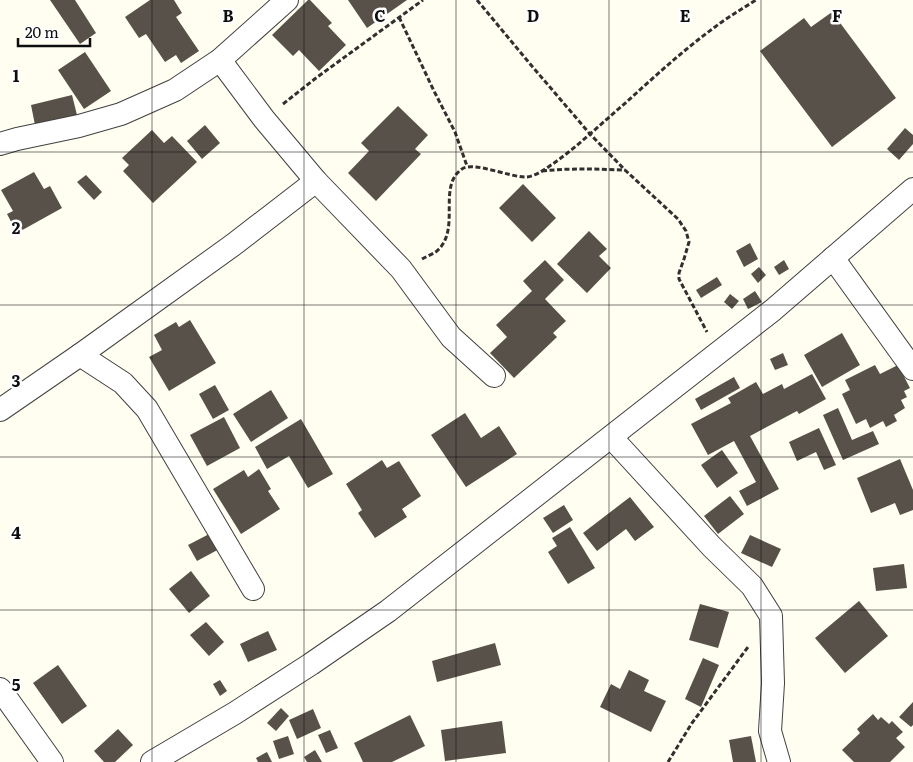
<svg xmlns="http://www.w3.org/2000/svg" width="913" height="762" viewBox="0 0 913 762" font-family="Literata,serif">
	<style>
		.building { fill: #58514a }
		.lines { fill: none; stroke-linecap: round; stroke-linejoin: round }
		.street-casing { stroke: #414141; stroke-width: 24 }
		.path { stroke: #303030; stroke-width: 3; stroke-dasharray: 5 2.5; stroke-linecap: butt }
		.street { stroke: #fff; stroke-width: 22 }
		.grid { fill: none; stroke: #0e0e0e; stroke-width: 1; stroke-opacity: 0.55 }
		.grid-label { font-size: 16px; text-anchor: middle; font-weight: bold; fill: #0e0e0e; stroke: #fff; stroke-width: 5; stroke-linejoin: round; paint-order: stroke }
	</style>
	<rect width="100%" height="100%" fill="#fffef0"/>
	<g class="building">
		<polygon points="50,0 75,0 96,33 80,44"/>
		<polygon points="150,0 174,0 182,13 176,17 199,51 181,63 176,55 165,62 146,34 139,38 125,17"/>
		<polygon points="308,0 310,0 332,23 328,26 346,45 319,71 299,50 293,56 272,35"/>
		<polygon points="348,0 407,0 367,28"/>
		<polygon points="832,12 896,98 832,147 760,51 804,18 811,27"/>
		<polygon points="85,52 111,91 84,109 58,70"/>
		<polygon points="72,95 77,115 35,125 31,105"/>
		<polygon points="398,106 428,135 415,149 421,154 376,201 348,173 369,151 361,143"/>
		<polygon points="205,125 220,143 202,159 187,141"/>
		<polygon points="905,128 913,135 913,144 899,160 887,149"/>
		<polygon points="152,130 164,143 172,136 197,162 153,203 123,171 129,165 122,158"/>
		<polygon points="34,172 44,189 50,186 62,208 17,233 7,214 13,211 1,190"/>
		<polygon points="86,175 102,192 94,200 77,182"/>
		<polygon points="523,184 556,218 532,242 499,208"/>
		<polygon points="589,231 607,249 599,256 611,268 587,293 557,264"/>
		<polygon points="750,243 758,259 744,267 736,251"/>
		<polygon points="545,260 564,280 545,299 566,321 553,333 557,337 514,378 490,353 507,337 496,325 532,291 523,281"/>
		<polygon points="784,260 789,269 779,275 774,267"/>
		<polygon points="759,267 766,275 758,283 751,274"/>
		<polygon points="717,277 722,285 701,298 696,290"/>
		<polygon points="755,291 762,302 748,309 743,299"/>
		<polygon points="730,294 739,301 732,309 724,302"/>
		<polygon points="190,320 216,363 169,391 149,357 162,350 154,335 176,322 179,327"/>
		<polygon points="842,333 860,365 822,387 804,355"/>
		<polygon points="783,353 788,365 775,370 770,359"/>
		<polygon points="875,365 880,374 898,365 910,388 904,391 907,397 901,400 905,408 894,415 897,421 886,427 883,421 870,428 866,419 856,424 842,394 850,390 845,380"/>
		<polygon points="812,374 826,399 799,414 797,411 750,436 779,489 747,506 739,491 756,482 734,441 708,455 691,424 731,403 728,398 756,382 763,394 782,384 784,389"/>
		<polygon points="734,377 740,388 701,410 695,399"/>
		<polygon points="215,385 229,410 213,419 199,394"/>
		<polygon points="271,390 288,418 251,442 233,414"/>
		<polygon points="838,408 852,440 873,431 879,444 843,460 823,415"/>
		<polygon points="465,413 481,438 499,426 517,454 466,487 431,435"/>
		<polygon points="224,417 240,448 207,466 190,435"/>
		<polygon points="301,419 333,474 308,488 289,456 267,469 255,447"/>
		<polygon points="819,428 836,465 824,470 816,452 797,461 789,442"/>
		<polygon points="722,450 738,473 717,488 701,465"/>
		<polygon points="900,459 913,490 913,510 900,515 895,503 871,513 857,478"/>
		<polygon points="382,460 387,468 399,461 421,496 402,509 407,517 375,538 358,513 362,510 346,484"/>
		<polygon points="259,469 271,489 268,491 280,509 241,534 213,489 244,470 248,477"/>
		<polygon points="730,496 744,514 718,534 704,516"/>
		<polygon points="630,497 654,527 635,541 626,529 597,551 583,533"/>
		<polygon points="564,505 573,520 553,533 543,518"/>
		<polygon points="570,527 595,568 568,584 548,552 557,546 552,538"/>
		<polygon points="215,531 223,547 197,561 188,545"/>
		<polygon points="750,535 781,549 772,567 741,553"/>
		<polygon points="904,564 907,588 876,591 873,568"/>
		<polygon points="191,571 210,596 189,613 169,589"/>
		<polygon points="859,601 888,636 845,673 815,638"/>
		<polygon points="700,604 729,612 718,648 689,640"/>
		<polygon points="206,622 224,642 209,656 190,635"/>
		<polygon points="268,631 277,650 248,662 240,644"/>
		<polygon points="495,643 501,665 437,682 432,661"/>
		<polygon points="703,658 719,665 701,707 685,699"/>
		<polygon points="58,665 87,706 62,724 33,683"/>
		<polygon points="629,670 649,680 644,691 666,701 651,732 600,707 611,684 620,689"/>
		<polygon points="220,680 227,691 220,696 213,684"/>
		<polygon points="913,702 913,725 911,727 899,717"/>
		<polygon points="281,708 289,716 276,731 267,723"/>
		<polygon points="313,709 321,728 297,739 289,720"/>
		<polygon points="873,714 878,720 881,717 889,724 892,721 903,732 896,738 905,747 890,762 854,762 842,750 860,733 857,729"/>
		<polygon points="410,715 425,746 392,762 363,762 354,743"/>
		<polygon points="502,721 506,753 445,761 441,730"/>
		<polygon points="118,729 133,745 115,762 104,762 94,751"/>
		<polygon points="330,730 338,748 326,753 318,735"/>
		<polygon points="288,736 294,754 279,759 273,741"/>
		<polygon points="751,736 756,762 733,762 729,740"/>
		<polygon points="315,750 322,762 307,762 304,757"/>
		<polygon points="267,752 272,762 258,762 256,758"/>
	</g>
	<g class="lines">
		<g class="street-casing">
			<g id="street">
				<polyline points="220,60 264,119 316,181 401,269 451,337 494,376"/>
				<polyline points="0,144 17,139 79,126 121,114 175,90 220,60 287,0"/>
				<polyline points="833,258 913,369"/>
				<polyline points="80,355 123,383 147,409 253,589"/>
				<polyline points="0,410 80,355 233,245 316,181"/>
				<polyline points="611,437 712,547 752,586 771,616 773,683 770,731 779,762"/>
				<polyline points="0,689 52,762"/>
				<polyline points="152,762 235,713 311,664 388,611 773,310 913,189"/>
			</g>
		</g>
		<g class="path">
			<polyline points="477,0 531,65 590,134 625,170 678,219 686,231 689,242 684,259 679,273 679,279 707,332"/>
			<polyline points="399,17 434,91 455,132 467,166"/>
			<polyline points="283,104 316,78 423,0"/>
			<path d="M542,171C570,168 597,169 625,170"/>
			<path d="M422,259C427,256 434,254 438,250C461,228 437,186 462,169C473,161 509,177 525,177C531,177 537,174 542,171C571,153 596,128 622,106C652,79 682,51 715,27C728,17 742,9 756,0"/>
			<polyline points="668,762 692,723 748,647"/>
		</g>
		<use href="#street" class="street"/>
	</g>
	<path class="grid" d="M152,0V762M304,0V762M456,0V762M609,0V762M761,0V762M0,152H913M0,305H913M0,457H913M0,610H913"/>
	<g class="grid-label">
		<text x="228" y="22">B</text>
		<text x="380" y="22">C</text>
		<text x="533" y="22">D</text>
		<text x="685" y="22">E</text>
		<text x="837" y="22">F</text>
		<text x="16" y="82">1</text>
		<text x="16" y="234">2</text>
		<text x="16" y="387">3</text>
		<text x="16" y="539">4</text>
		<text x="16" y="691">5</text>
	</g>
	<path d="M18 38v8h72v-8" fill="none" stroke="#0e0e0e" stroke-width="2.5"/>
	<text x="25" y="38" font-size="15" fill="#0e0e0e" stroke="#ffffff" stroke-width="4" paint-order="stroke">20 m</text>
</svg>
